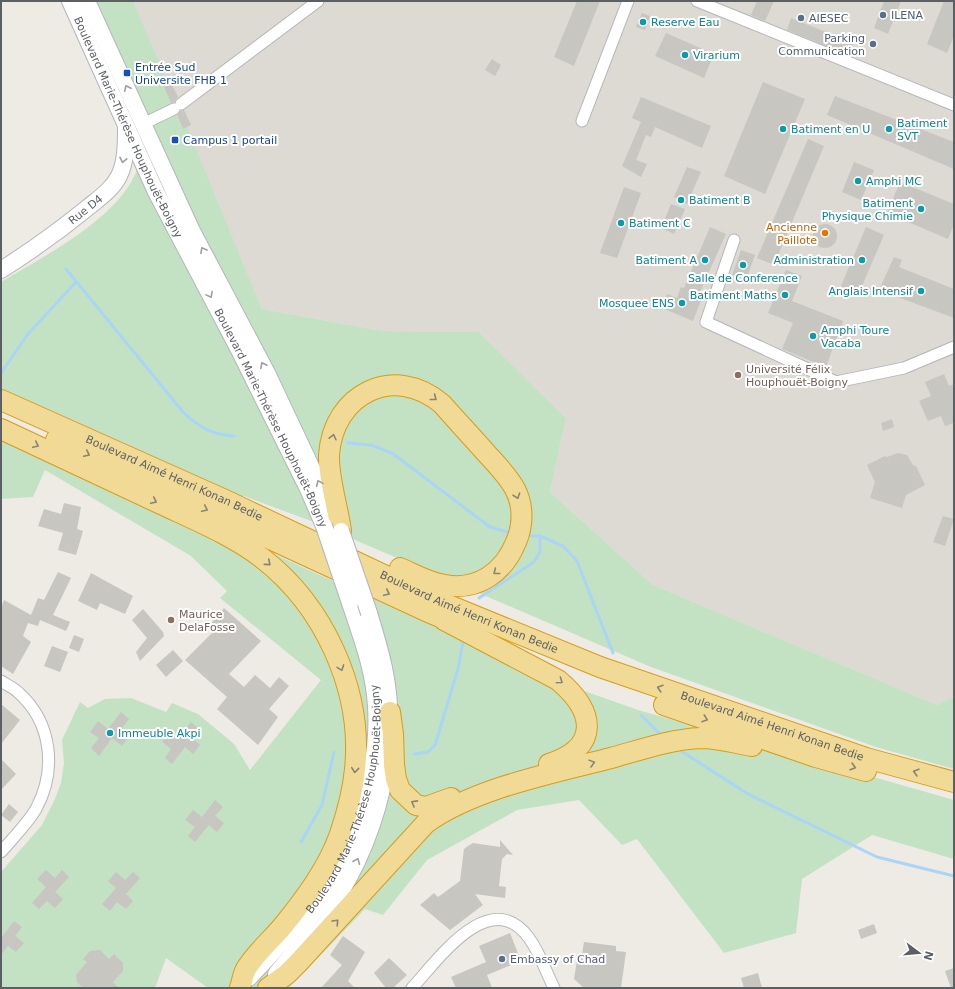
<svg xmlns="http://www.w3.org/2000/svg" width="955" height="989" viewBox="0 0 955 989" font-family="'DejaVu Sans',sans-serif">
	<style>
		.education { fill: #dcdad2 }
		.green { fill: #c3e2c3 }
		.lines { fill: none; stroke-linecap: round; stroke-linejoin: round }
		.stream { stroke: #abd5f6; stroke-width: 3 }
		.building { fill: #c8c6c0 }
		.street-casing { stroke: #b4b6b9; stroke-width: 13 }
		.secondary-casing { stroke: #b3b6ba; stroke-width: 18 }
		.highway-casing { stroke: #d89c18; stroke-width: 22 }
		.street { stroke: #fff; stroke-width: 11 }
		.secondary { stroke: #fff; stroke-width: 16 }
		.highway { stroke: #f1da96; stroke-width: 20 }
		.secondary-bridge-casing { stroke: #b3b6ba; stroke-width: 18; stroke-linecap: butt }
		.secondary-bridge { stroke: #fff; stroke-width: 16 }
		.oneway { stroke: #9d9fa1 }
		.oneway2 { stroke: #898472 }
		.service-dot { fill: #5c6f8a; stroke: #fff; stroke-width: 1.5 }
		.culture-dot { fill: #0f9aa8; stroke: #fff; stroke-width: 1.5 }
		.transit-dot { fill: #1a4fb4; stroke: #fff; stroke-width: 1.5 }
		.food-dot { fill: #e8710a; stroke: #fff; stroke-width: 1.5 }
		.education-dot { fill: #8d6e63; stroke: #fff; stroke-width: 1.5 }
		.labels { text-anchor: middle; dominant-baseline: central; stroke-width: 4; stroke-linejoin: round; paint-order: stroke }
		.service-label { font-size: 11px; fill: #4e5e75; stroke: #fff; text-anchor: start }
		.culture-label { font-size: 11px; fill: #0d838f; stroke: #fff; text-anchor: start }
		.transit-label { font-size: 11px; fill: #164399; stroke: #fff; text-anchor: start }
		.street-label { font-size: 11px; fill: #5c5f63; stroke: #fff }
		.food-label { font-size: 11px; fill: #c56008; stroke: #fff; text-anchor: end }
		.education-label { font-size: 11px; fill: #785e54; stroke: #fff; text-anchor: start }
	</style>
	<rect width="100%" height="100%" fill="#edebe4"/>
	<polygon class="education" points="133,1 954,1 954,697 937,705 653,585 550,492 566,418 479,332 383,331 262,309 187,128 183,129 164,87 168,84"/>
	<g class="green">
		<path d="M77,1H133L169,85L164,87L183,129L187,127L262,309L383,331L479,332L566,418L550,492L653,585L937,705L954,697V769L876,747L651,667L311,521L244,496L232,497L1,394V282C44,256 145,206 140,147C140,142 141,134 138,129C117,87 94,45 77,1Z"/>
		<polygon points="1,426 302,567 556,681 638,710 954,800 954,859 872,835 802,879 796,933 724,953 637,839 622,845 579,800 517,810 427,860 383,915 365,909 289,988 208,988 166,958 155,988 1,988 1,872 42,825 54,801 61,783 64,763 62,740 80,702 88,708 105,699 131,698 166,712 172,703 198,714 234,744 250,770 321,680 220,598 227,591 191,556 45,470 33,497 1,499"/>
	</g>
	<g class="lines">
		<g class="stream">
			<path d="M66,269L183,412C200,428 211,434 234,436"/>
			<polyline points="1,373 28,334 76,282"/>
			<polyline points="348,443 371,445 392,453 490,527 512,533"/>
			<polyline points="525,536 540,536 563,546 577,561 613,653"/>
			<polyline points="479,598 534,562 540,552 540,536"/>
			<polyline points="641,715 663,737"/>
			<polyline points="678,749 748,794 877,857 954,876"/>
			<polyline points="414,754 428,752 435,745 458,669 463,642"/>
			<polyline points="301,842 322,805 334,752"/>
		</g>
	</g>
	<g class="building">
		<polygon points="577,1 600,1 574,66 554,57"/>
		<polygon points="757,1 774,1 765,21 751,15"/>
		<polygon points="884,1 901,1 888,34 874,28"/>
		<polygon points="944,1 954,1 954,36 947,53 927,44"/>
		<polygon points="642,13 650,16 645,30 636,27"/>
		<polygon points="791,18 853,43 848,55 787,30"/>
		<polygon points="666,33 714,54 704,78 655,56"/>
		<polygon points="492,59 501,65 495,76 485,70"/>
		<polygon points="763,82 805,99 765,194 724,176"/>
		<polygon points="171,83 178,97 174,102 171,103 164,87"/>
		<polygon points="835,96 954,142 954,169 827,115"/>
		<polygon points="641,97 711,126 702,148 655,127 651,137 646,135 636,160 647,164 641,177 622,166 641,122 632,118"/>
		<polygon points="184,110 191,125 183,129 177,115 181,111"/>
		<polygon points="808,139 824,146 774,265 757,258"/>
		<polygon points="854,162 874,170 861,200 842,192"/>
		<polygon points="687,167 701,172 687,204 674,197"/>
		<polygon points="900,182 954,204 954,224 948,239 887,213"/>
		<polygon points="624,187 641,193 617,258 600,253"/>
		<polygon points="671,204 685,209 674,234 661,228"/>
		<circle cx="825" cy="236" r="12"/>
		<polygon points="710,227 726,234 699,294 703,295 693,321 662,308 667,294 677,298 681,287 684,288"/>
		<polygon points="866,227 884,235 859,293 841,286"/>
		<polygon points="741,250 755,255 746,280 732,275"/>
		<polygon points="894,257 902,260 899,267 954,289 954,318 879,290"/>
		<polygon points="786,270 802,276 792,301 843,321 826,367 782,349 793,323 768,313"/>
		<polygon points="944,374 949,386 954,384 954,423 945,426 941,416 928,421 919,401 931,396 925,382"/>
		<polygon points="892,419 894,427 883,431 881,423"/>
		<polygon points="898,453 907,455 913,465 916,466 925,485 906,495 902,508 870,498 875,482 867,465 885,456 887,457"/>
		<polygon points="64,503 81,507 77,529 83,531 76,555 58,550 63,533 38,526 44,509 61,514"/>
		<polygon points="943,516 954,519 945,546 933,542"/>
		<polygon points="58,572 71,578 53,615 70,622 66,631 40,620 38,626 28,623 23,636 31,642 13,674 1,666 1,608 4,600 31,615 38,598 44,600"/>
		<polygon points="91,573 133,596 125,614 100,603 97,610 78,601"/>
		<polygon points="224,608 261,641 229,674 244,687 255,675 270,688 279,677 289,686 269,709 278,717 258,745 217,709 227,697 185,660 213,632 208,627"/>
		<polygon points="143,609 163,632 164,636 140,661 136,652 147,638 132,620"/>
		<polygon points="74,635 84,639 79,652 69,648"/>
		<polygon points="52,646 68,652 60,672 44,666"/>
		<polygon points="173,650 183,661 166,677 156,665"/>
		<polygon points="1,704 20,720 1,744"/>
		<polygon points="121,712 129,719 122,728 130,735 122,746 112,738 99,756 91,748 99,738 90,732 98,721 108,729"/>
		<polygon points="191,722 199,729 192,738 200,745 193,754 185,747 172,764 165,758 171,749 162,742 169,732 178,739"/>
		<polygon points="1,759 16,774 1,790"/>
		<polygon points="215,800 223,807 215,816 224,823 217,832 209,825 195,842 188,836 195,827 185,820 193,810 202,817"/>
		<polygon points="9,804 18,812 10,822 1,815"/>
		<polygon points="500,840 513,855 507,854 502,859 499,886 506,887 505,898 475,894 483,905 450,930 420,905 434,893 438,897 460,881 464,849 468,846 473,843 500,847"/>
		<polygon points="46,870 55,878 62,870 69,877 55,892 63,899 55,908 47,901 39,909 32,903 46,887 37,879"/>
		<polygon points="116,872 125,880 133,872 140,878 126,894 133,901 126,909 117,902 110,911 102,904 116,888 108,881"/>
		<polygon points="14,921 22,927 15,936 24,943 16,952 8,946 1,955 1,938"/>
		<polygon points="874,924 877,933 861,939 858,930"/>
		<polygon points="510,933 521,961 487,975 492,988 456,988 451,977 486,962 479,946"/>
		<polygon points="343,936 365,952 348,981 355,988 321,988 342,965 330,955"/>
		<polygon points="584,942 616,946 616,951 626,952 621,988 584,988 574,979 578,954 582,955"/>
		<polygon points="100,950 109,959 114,954 123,963 123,971 113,982 119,988 83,988 77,982 76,975 87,962 83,959 90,951"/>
		<polygon points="389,958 407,975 393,988 386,988 374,973"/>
		<polygon points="954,968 954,988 951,988 945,971"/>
		<polygon points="758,973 762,988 744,988 741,978"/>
	</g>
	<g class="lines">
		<g class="street-casing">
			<g id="street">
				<polyline points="697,1 954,105"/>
				<polyline points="181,104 318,1"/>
				<polyline points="582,121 628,1"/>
				<polyline points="143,124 174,109"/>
				<polyline points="734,240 706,322 836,382 904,368 954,347"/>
				<path d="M1,681C7,685 14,688 19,693C52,723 57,770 36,809C27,824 13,838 1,852"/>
				<path d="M412,988C438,960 490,885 529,938C540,953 546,972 554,988"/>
			</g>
		</g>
		<g class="secondary-casing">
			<g id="secondary">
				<path id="s1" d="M70,1L156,192L238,348L308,489L324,526"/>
				<polyline points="87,1 192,231 267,373 333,513"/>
				<path id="s2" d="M1,270C31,251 59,231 86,209C98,199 112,190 119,176C126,162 126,144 126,128"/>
				<path d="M369,613C380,649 391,685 389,723"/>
				<path d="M276,974C296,949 323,921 339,895C365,853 384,799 388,750"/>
				<path id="s3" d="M249,978C275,950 303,922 324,890C357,840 380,766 376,706C374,670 361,636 350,603"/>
			</g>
		</g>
		<g class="highway-casing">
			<g id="highway">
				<path id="s4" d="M1,400L225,500L441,602L600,667L866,758L954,782"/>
				<path d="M1,429C54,454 108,479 161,504C195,520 232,535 262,558C324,606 363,690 355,769C353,791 347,813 340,834C328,868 305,899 282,927C271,940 254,955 246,969C243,974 242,982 240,988"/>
				<polyline points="56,440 426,611 457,624"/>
				<path d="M341,531C338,508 328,477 329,455C333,394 394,363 442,404C457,421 472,437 487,454C497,465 508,476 515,489C524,506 523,526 516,542C504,572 478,591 445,585C429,583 414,574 400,568"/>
				<path d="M444,620L558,680C595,711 601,747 549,764"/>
				<polyline points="664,705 816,757 866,771"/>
				<polyline points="390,712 393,734 394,765 396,779 400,790 416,805 426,807 451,798"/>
				<path d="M268,988L287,974L298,963L426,823C475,788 553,773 611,758C640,750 671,739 701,738C718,738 735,743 752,746"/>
			</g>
		</g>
		<use href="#street" class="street"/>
		<use href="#secondary" class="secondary"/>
		<use href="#highway" class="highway"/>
		<g class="secondary-bridge-casing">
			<g id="secondary-bridge">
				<polyline points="324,526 350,603"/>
				<polyline points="341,531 369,613"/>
			</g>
		</g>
		<use href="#secondary-bridge" class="secondary-bridge"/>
	</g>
	<defs><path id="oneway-chevron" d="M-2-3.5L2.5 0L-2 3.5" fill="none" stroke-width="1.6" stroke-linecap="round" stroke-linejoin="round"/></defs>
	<g class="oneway">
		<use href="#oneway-chevron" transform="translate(127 88) rotate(-115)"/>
		<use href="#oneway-chevron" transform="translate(123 160) rotate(102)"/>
		<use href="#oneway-chevron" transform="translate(203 250) rotate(-119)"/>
		<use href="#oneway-chevron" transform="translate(210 295) rotate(62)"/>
		<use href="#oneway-chevron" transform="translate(263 365) rotate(-117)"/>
		<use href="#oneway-chevron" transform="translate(319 483) rotate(-114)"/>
		<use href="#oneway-chevron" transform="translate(357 861) rotate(-68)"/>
	</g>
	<g class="oneway2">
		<use href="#oneway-chevron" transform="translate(434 398) rotate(38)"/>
		<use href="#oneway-chevron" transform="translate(333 437) rotate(-77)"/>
		<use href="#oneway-chevron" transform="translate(36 445) rotate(25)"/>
		<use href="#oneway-chevron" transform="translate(87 454) rotate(25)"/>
		<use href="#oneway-chevron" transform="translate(517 496) rotate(71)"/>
		<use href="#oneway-chevron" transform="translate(154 501) rotate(25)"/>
		<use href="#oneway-chevron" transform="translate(205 509) rotate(25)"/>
		<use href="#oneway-chevron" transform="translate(268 563) rotate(41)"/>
		<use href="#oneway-chevron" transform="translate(496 572) rotate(142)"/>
		<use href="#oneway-chevron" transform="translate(387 593) rotate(25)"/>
		<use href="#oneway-chevron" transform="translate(341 668) rotate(70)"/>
		<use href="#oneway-chevron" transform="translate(560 681) rotate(35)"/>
		<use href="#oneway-chevron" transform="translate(660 688) rotate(-162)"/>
		<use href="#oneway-chevron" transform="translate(705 719) rotate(19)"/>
		<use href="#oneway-chevron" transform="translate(592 763) rotate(-15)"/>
		<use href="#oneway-chevron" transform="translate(853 767) rotate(16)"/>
		<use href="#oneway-chevron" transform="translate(355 770) rotate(96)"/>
		<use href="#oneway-chevron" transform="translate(916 772) rotate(-164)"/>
		<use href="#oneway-chevron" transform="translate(414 803) rotate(-151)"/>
		<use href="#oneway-chevron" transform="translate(336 922) rotate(-47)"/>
	</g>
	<g class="service-dot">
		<circle cx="883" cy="15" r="4"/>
		<circle cx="801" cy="18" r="4"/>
		<circle cx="873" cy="44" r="4"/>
		<circle cx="502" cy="959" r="4"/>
	</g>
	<g class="culture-dot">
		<circle cx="643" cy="22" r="4"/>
		<circle cx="685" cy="55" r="4"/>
		<circle cx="783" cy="129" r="4"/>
		<circle cx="889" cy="129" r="4"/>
		<circle cx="858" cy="181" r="4"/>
		<circle cx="681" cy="200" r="4"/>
		<circle cx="921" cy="209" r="4"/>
		<circle cx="621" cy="223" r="4"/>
		<circle cx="705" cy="260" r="4"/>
		<circle cx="862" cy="260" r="4"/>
		<circle cx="743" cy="265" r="4"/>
		<circle cx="921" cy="291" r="4"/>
		<circle cx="785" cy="295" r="4"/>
		<circle cx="682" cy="303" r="4"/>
		<circle cx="813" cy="336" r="4"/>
		<circle cx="110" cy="733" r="4"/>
	</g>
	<g class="transit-dot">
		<rect x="123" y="69" width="8" height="8" rx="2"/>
		<rect x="171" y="136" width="8" height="8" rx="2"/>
	</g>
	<circle class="food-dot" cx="825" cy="233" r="4"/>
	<g class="education-dot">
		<circle cx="738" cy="375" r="4"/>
		<circle cx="171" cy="620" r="4"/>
	</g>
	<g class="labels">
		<g class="service-label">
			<text x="891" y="15">ILENA</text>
			<text x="809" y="18">AIESEC</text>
			<text x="865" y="38" text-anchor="end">Parking<tspan x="865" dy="13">Communication</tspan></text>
			<text x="510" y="959">Embassy of Chad</text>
		</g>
		<g class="culture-label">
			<text x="651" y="22">Reserve Eau</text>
			<text x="693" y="55">Virarium</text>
			<text x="897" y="123">Batiment<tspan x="897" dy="13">SVT</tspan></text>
			<text x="791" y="129">Batiment en U</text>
			<text x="866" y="181">Amphi MC</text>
			<text x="689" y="200">Batiment B</text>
			<text x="913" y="203" text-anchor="end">Batiment<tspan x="913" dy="13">Physique Chimie</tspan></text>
			<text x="629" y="223">Batiment C</text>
			<text x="697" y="260" text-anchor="end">Batiment A</text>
			<text x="854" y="260" text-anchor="end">Administration</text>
			<text x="743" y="278" text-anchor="middle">Salle de Conference</text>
			<text x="913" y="291" text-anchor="end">Anglais Intensif</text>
			<text x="777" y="295" text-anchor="end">Batiment Maths</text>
			<text x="674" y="303" text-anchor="end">Mosquee ENS</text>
			<text x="821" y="330">Amphi Toure<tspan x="821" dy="13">Vacaba</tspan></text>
			<text x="118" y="733">Immeuble Akpi</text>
		</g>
		<g class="transit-label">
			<text x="135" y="67">Entrée Sud<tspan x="135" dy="13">Universite FHB 1</tspan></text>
			<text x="183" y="140">Campus 1 portail</text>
		</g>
		<g class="street-label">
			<text stroke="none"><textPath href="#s1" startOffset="139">Boulevard Marie-Thérèse Houphouët-Boigny</textPath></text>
			<text stroke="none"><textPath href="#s2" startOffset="104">Rue D4</textPath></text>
			<text stroke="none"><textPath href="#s1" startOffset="463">Boulevard Marie-Thérèse Houphouët-Boigny</textPath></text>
			<text stroke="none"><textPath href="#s4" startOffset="190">Boulevard Aimé Henri Konan Bedie</textPath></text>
			<text stroke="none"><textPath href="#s4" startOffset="514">Boulevard Aimé Henri Konan Bedie</textPath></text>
			<text stroke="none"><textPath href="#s4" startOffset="838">Boulevard Aimé Henri Konan Bedie</textPath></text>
			<text stroke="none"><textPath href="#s3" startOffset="210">Boulevard Marie-Thérèse Houphouët-Boigny</textPath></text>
		</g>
		<g class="food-label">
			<text x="817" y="227">Ancienne<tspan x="817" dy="13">Paillote</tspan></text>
		</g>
		<g class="education-label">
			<text x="746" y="369">Université Félix<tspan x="746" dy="13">Houphouët-Boigny</tspan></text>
			<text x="179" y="614">Maurice<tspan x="179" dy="13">DelaFosse</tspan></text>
		</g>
	</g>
	<rect width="955" height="989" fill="none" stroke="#5c5f63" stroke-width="4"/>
	<g transform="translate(919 953) rotate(106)" stroke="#ffffff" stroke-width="3" paint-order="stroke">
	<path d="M0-3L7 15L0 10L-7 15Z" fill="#5c5f63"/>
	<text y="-6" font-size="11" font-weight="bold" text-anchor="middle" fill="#5c5f63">N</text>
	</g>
</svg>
